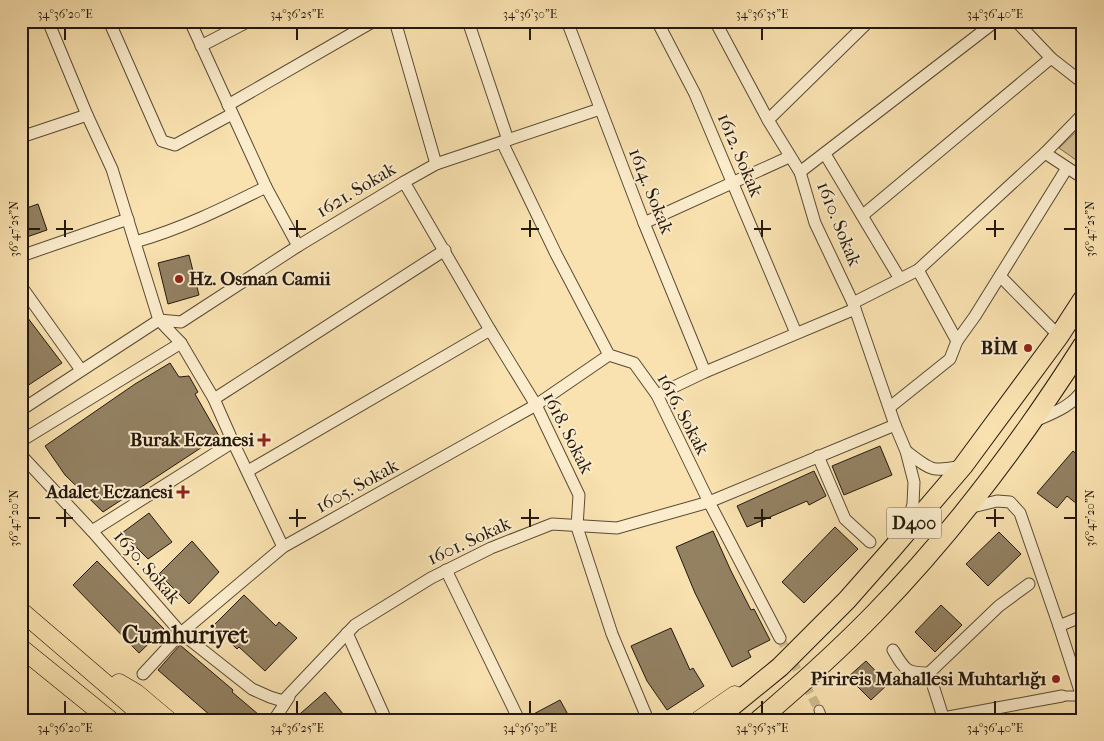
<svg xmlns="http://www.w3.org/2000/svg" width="1104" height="741" viewBox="0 0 1104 741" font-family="'IM FELL French Canon',serif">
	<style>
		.green { fill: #d5c094; stroke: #7c6c50 }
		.building { fill: #938162; stroke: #24180d }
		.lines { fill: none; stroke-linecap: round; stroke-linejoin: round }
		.pedestrian-tunnel { stroke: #ceba8f; stroke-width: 9; stroke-dasharray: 9 4.5; stroke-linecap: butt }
		.pedestrian-casing { stroke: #594a36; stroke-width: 11 }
		.minor-casing { stroke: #594a36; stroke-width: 13 }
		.primary-casing { stroke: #24180d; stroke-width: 19 }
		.trunk-casing { stroke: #24180d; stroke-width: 21 }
		.pedestrian { stroke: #fbeccc; stroke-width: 9 }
		.minor { stroke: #fbeccc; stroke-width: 11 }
		.primary { stroke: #f9e2b0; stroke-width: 18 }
		.trunk { stroke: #f9e2b0; stroke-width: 19 }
		.ticks { fill: none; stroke: #24180d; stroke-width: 2 }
		.poi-dot { fill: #8f2418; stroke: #fbeccc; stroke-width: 2 }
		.labels { text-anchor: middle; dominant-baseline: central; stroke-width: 4; stroke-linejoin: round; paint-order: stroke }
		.shield { fill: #fbeccc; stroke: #645846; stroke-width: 1 }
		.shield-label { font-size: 18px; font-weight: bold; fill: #24180d }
		.street-label { font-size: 19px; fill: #24180d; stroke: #fbeccc }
		.poi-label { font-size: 19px; font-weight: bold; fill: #24180d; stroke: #fbeccc; text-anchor: end }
		.district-label { font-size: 24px; font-weight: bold; fill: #24180d; stroke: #fbeccc }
		.neatline { fill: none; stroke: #24180d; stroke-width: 2 }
		.ticks-label { font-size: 12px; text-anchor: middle; fill: #24180d }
	</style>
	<rect width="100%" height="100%" fill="#f9e2b0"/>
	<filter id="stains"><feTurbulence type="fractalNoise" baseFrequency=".004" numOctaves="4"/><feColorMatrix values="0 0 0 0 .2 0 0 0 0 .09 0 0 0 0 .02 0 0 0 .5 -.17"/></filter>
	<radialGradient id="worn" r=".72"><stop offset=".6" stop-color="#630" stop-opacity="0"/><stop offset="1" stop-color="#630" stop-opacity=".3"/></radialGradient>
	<polygon class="green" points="1083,125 1083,165 1059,148"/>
	<g class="building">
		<polygon points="38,204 47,230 21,239 21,210"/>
		<polygon points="189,255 199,295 168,304 158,263"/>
		<polygon points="21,309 62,363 21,390"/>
		<polygon points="170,363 179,377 189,376 198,392 195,394 219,436 103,512 65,475 45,446 135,384"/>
		<polygon points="880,446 892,475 844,495 832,466"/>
		<polygon points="1073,451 1083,459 1083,496 1077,504 1067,496 1057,508 1037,493"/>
		<polygon points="814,471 826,496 809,505 807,501 747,527 737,506"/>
		<polygon points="149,513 172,542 148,559 122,533"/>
		<polygon points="835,527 858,549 804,603 782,582"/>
		<polygon points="713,531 731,571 751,610 754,609 770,640 748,651 751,657 732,667 695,593 676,547"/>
		<polygon points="999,532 1021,554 988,586 966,564"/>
		<polygon points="192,541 219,572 189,604 159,574"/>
		<polygon points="97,561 164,629 139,653 73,585"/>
		<polygon points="244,595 276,626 279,622 297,638 265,671 239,647 237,649 213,626"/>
		<polygon points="941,605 962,625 935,652 915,632"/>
		<polygon points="671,628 690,670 693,668 704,686 667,710 647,681 631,646"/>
		<polygon points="180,645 233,690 232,692 265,720 219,720 213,714 211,716 158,670"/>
		<polygon points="866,661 888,684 871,700 848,677"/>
		<polygon points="325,692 348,720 293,720"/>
		<polygon points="560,700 571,720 526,720 526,718"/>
	</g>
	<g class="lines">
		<polyline class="pedestrian-tunnel" points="780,638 819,710"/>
		<g class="pedestrian-casing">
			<g id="pedestrian">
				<polyline points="1062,696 1081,696"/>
				<polyline points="819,710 823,720"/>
			</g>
		</g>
		<g class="minor-casing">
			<g id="minor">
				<polyline points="48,21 87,115 112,169 159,320 181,343 214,399 233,442 283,547"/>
				<polyline points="109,21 162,141 175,145 232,114"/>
				<polyline points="190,21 266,187 298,246"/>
				<polyline points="395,21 436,164"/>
				<polyline points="468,21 508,140"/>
				<polyline points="567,21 644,223 705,372"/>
				<polyline points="657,21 695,94 796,333"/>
				<polyline points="715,21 768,120 800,172 815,223 853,303 895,425 906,451 914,482 913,504 906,528"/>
				<polyline points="1016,21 1051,58 1083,83"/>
				<polyline points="201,46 249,21"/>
				<polyline points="228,105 374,21"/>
				<polyline points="768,120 869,21"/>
				<polyline points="21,137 87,115"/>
				<polyline points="502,142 556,254 609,355 634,363 657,395 709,502 780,638"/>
				<polyline points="1045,153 1083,178"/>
				<polyline points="825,154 900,279"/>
				<polyline points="800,172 996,21"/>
				<polyline points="404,182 490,330 536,405 579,495 577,527 612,634 648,720"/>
				<polyline points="863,215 1051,58"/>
				<polyline points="644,223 789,157"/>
				<path d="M135,242C181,229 224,208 266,187"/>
				<polyline points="21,256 128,219"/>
				<polyline points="918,270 957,341"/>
				<polyline points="1000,276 1059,336"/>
				<polyline points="21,286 81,370"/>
				<polyline points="853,303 918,270 1045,153 1083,114"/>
				<polyline points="657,395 705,372 855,309"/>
				<polyline points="214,399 445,250"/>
				<polyline points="890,407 950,359 957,341 975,316 1067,168"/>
				<polyline points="21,410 159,320 181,322 298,246 404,182 436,164 600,109"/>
				<path d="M1035,421C1053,413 1073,406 1083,389"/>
				<polyline points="21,441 181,343"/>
				<path d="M906,451C932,471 931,472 963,466"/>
				<polyline points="21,455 92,531 181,633 252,689 270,697 283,701 355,625 431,578 491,548 552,524 617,528 709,502 895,425"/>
				<polyline points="818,456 845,519 870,542"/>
				<polyline points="248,471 490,330"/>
				<polyline points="968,508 997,501 1010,502 1020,513 1059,626 1083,700"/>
				<polyline points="92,531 233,442"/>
				<polyline points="446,570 519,720"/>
				<polyline points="1059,626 1083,616"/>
				<polyline points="347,633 386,720"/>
				<path d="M893,650C905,670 906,673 929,673L999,606L1029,584"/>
				<polyline points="929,673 944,720"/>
				<polyline points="143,674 181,633 283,547 536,405 609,355"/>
				<polyline points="943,718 1062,696"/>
				<polyline points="274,720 289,697"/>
			</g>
		</g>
		<g class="primary-casing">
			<g id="primary">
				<polyline points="21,611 148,720"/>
				<polyline points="21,648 110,720"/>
				<polyline points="119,683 136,693 168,720"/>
				<polyline points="699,720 735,695"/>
			</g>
		</g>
		<g class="trunk-casing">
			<g id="trunk">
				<polyline points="715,720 780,667 847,600 892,549 963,466 1059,336 1083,299"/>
				<path d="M759,720C799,686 837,652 874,614C953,533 1022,441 1083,345"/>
			</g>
		</g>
		<use href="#pedestrian" class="pedestrian"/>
		<use href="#minor" class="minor"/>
		<use href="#primary" class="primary"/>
		<use href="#trunk" class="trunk"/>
	</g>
	<path class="ticks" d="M65,28V40M297,28V40M530,28V40M762,28V40M995,28V40M65,220V237M297,220V237M530,220V237M762,220V237M995,220V237M28,229H40M56,229H73M289,229H306M521,229H539M754,229H771M986,229H1004M1064,229H1076M65,509V527M297,509V527M530,509V527M762,509V527M995,509V527M28,518H40M56,518H73M289,518H306M521,518H539M754,518H771M986,518H1004M1064,518H1076M65,701V714M297,701V714M530,701V714M762,701V714M995,701V714"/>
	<g class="poi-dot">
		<circle cx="179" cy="279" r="5"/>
		<circle cx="1028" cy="348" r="5"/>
		<path d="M261.5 432.5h5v5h5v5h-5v5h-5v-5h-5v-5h5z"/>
		<path d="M180.5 484.5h5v5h5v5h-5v5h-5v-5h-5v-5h5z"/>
		<circle cx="1056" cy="679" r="5"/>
	</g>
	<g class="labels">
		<rect class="shield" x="886.5" y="507.5" width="55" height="31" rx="4"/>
		<g class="shield-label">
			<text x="914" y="523">D400</text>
		</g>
		<g class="street-label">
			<text transform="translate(740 155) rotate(67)">1612. Sokak</text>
			<text transform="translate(356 190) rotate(-31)">1621. Sokak</text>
			<text transform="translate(651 191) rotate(68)">1614. Sokak</text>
			<text transform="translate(839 224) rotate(68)">1610. Sokak</text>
			<text transform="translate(683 414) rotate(62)">1616. Sokak</text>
			<text transform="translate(568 433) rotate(63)">1618. Sokak</text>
			<text transform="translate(357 486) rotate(-29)">1605. Sokak</text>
			<text transform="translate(469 541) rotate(-25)">1601. Sokak</text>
			<text transform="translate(147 567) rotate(49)">1630. Sokak</text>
		</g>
		<g class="poi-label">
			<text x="189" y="279" text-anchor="start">Hz. Osman Camii</text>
			<text x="1018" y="348">BİM</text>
			<text x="254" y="440">Burak Eczanesi</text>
			<text x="173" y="492">Adalet Eczanesi</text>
			<text x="1046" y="679">Pirireis Mahallesi Muhtarlığı</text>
		</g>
		<g class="district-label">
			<text x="185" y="635">Cumhuriyet</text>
		</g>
	</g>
	<rect width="1104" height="741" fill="none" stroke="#f9e2b0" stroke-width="55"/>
	<rect x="28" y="28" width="1048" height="686" class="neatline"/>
	<g class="ticks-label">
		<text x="65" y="18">34°36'20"E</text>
		<text x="297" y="18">34°36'25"E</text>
		<text x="530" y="18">34°36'30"E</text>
		<text x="762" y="18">34°36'35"E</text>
		<text x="995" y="18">34°36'40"E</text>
		<text transform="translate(14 229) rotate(-90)" y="4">36°47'25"N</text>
		<text transform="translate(1090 229) rotate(-90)" y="4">36°47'25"N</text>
		<text transform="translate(14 518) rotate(-90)" y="4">36°47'20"N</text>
		<text transform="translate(1090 518) rotate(-90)" y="4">36°47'20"N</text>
		<text x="65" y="732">34°36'20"E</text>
		<text x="297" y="732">34°36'25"E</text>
		<text x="530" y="732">34°36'30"E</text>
		<text x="762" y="732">34°36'35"E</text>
		<text x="995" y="732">34°36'40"E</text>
	</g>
	<rect width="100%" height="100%" filter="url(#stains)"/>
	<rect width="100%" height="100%" fill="url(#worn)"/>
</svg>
